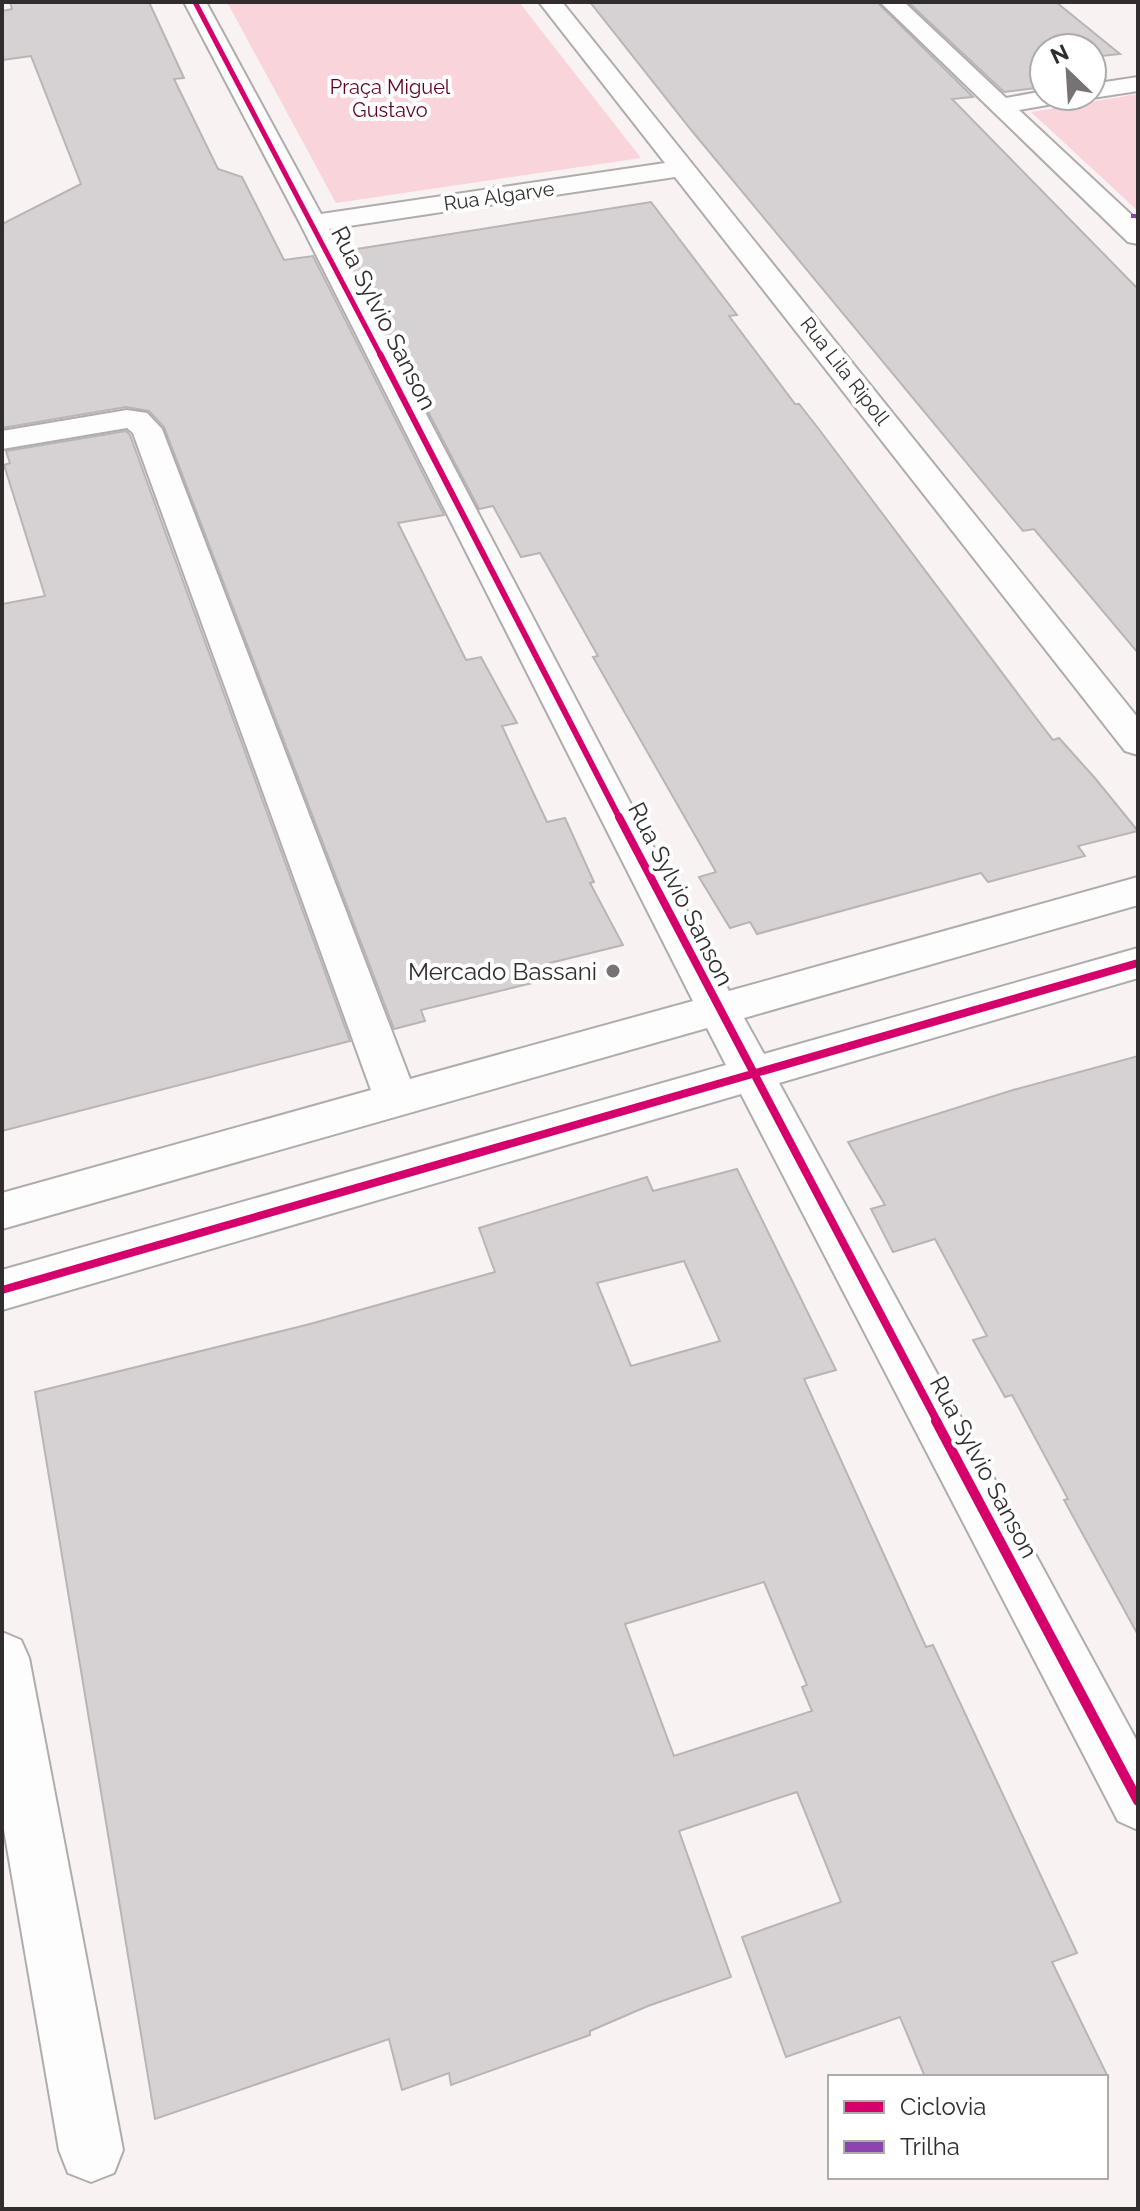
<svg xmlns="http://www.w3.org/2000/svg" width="1140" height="2211" viewBox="0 0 1140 2211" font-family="Raleway,sans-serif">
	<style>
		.green { fill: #f9d4da }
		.building { fill: #d6d1d2; stroke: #b9b5b6; stroke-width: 2; fill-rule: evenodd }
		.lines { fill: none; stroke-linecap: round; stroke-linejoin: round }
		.minor-casing { stroke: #b0acac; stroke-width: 4 }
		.minor { fill: #fefdfd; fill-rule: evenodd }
		.quiet { stroke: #8e44ad; stroke-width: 4; stroke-dasharray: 7 4; stroke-linecap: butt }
		.cycleway-far3-casing { stroke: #fff; stroke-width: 8 }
		.cycleway-far2-casing { stroke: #fff; stroke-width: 10 }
		.cycleway-far1-casing { stroke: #fff; stroke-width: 13 }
		.cycleway-casing { stroke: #fff; stroke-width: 15 }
		.cycleway-far3 { stroke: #d6006c; stroke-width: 5 }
		.cycleway-far2 { stroke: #d6006c; stroke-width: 6 }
		.cycleway-far1 { stroke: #d6006c; stroke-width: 8 }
		.cycleway { stroke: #d6006c; stroke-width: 10 }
		.poi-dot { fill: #777273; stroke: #fff; stroke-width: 3 }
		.labels { text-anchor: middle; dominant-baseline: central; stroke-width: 8; stroke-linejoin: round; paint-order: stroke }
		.far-park-label { font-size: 20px; fill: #610025; stroke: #fff }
		.far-street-label { font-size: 20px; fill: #312d2e; stroke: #fff }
		.street-label { font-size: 24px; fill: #312d2e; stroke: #fff }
		.poi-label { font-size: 24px; fill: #312d2e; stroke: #fff; text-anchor: end }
	</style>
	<rect width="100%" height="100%" fill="#f8f2f3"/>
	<g class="green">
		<polygon points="227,2 519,2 641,158 336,203"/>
		<polygon points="1138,94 1138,211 1031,112"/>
	</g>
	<g class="building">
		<polygon points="10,2 149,2 184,78 174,79 218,169 242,177 284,260 313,256 444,515 398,523 466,660 481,657 517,723 502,726 547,822 565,818 594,882 590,883 623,945 550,963 557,977 421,1010 425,1021 394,1029 164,427 149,411 126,407 2,428 2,224 81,184 31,56 2,60 2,11 12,9"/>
		<polygon points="590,2 877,2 973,97 952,99 1138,289 1138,653 1034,529 1023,531 692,131"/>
		<polygon points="908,2 1056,2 1120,54 1092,57 1092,48 1044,48 1044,87 1004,92"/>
		<polygon points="651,202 737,315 729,316 795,404 799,404 818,428 1030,710 1053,740 1059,738 1094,777 1138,831 1078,846 1085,856 988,882 981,873 757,934 750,922 730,928 699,877 716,872 593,657 598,656 540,553 521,557 493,506 479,509 344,251"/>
		<polygon points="126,431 130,435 350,1041 2,1131 2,604 45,596 4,465 10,463 6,451"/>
		<polygon points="1138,1056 1138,1635 1064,1500 1068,1499 1012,1395 1005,1397 973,1340 987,1336 935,1239 893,1252 871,1209 885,1205 848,1142 1013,1090"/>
		<path d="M737,1169L836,1370L804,1379L926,1647L933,1645L1077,1953L1052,1962L1108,2077H925L900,2017L786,2057L742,1937L841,1902L797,1792L679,1831L731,1977L648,2006L590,2031V2035L451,2085L449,2073L402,2090L389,2039L155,2119L35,1392L310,1324L495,1272L479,1228L647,1177L653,1191ZM684,1261L720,1341L631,1366L597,1283ZM764,1582L807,1685L802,1687L812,1711L674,1756L625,1624Z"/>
	</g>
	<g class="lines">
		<g class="minor-casing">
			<g id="minor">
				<polygon points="184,2 206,2 321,214 665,163 539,2 562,2 1138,718 1138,755 1125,751 675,177 329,229 729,991 1138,877 1138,905 744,1018 764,1054 1138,948 1138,978 779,1083 1138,1743 1138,1830 1118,1821 741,1094 2,1310 2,1270 726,1065 707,1028 2,1229 2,1193 371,1090 133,433 127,428 2,449 2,431 127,410 147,413 162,429 410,1079 693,1001 300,223"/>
				<polygon points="880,2 904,2 1006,98 1044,91 1044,96 1073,96 1070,101 1019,110 1138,221 1138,244 1128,242"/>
				<polygon points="1138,77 1138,91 1092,98 1083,96 1092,96 1092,84"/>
				<polygon points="2,1632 21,1640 29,1658 123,2150 114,2173 91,2182 68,2173 59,2150 2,1818"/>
			</g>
		</g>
		<use href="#minor" class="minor"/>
		<polyline class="quiet" points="1131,216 1138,216"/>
		<g class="cycleway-far3-casing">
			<polyline id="cycleway-far3" points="195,2 381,356"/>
		</g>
		<g class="cycleway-far2-casing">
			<polyline id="cycleway-far2" points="380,354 620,819"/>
		</g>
		<g class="cycleway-far1-casing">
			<g id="cycleway-far1">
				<polyline points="619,817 938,1423"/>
				<polyline points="2,1290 1138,963"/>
			</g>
		</g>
		<g class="cycleway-casing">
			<polyline id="cycleway" points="936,1421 1138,1801"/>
		</g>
		<use href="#cycleway-far3" class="cycleway-far3"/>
		<use href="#cycleway-far2" class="cycleway-far2"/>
		<use href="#cycleway-far1" class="cycleway-far1"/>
		<use href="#cycleway" class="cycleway"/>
	</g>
	<circle class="poi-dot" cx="613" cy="971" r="8"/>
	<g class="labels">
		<g class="far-park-label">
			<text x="390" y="87">Praça Miguel<tspan x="390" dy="23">Gustavo</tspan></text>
		</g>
		<g class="far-street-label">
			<text transform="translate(499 196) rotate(-8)">Rua Algarve</text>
			<text transform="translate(845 371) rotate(52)">Rua Lila Ripoll</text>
		</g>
		<g class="street-label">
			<text transform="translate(384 318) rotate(63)">Rua Sylvio Sanson</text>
			<text transform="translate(681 894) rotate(63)">Rua Sylvio Sanson</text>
			<text transform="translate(984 1467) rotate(62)">Rua Sylvio Sanson</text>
		</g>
		<g class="poi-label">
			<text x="597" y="971">Mercado Bassani</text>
		</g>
	</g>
	<rect width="1140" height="2211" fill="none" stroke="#312d2e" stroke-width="8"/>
	<rect x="828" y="2075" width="280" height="104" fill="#ffffff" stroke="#adabab" stroke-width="2"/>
	<rect x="844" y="2101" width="40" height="12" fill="#d6006c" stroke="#adabab" stroke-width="2"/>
	<text x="900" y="2115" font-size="24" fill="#312d2e">Ciclovia</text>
	<rect x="844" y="2141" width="40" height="12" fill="#8e44ad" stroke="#adabab" stroke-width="2"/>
	<text x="900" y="2155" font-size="24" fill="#312d2e">Trilha</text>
	<g transform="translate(1068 72) rotate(335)"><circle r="38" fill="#ffffff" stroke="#adabab" stroke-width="2"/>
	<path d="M0-6L14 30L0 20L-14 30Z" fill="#777273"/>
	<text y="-12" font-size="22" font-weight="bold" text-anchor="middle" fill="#312d2e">N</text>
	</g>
</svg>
